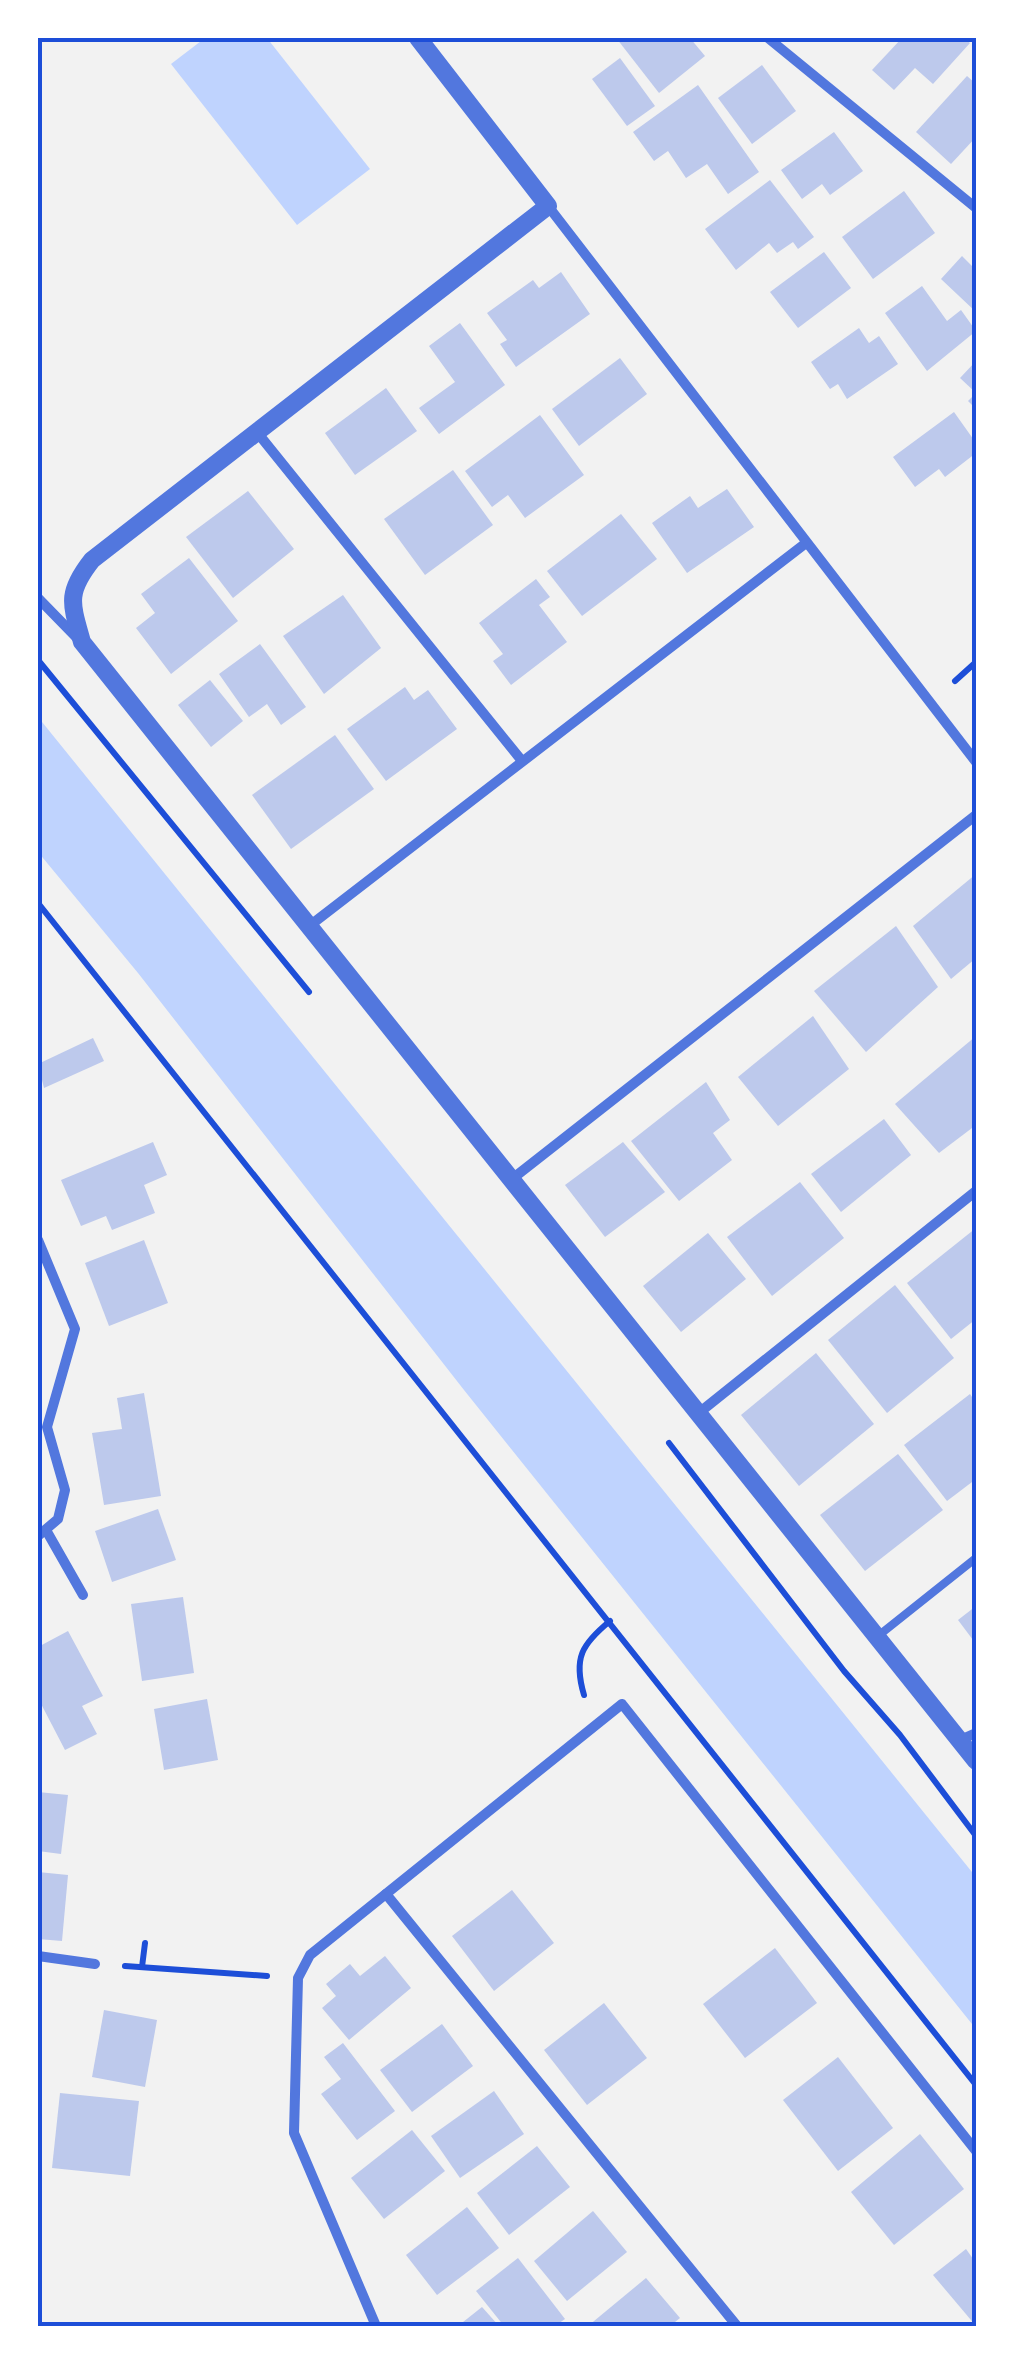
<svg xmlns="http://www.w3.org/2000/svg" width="1014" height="2364" viewBox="0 0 1014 2364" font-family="'Noto Sans',sans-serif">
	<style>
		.water { fill: #bfd3fe }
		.building { fill: #bdc9ec }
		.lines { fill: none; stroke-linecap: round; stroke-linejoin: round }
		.path { stroke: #1d4ed8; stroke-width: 6 }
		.service { stroke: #5277de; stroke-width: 8 }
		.minor { stroke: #5277de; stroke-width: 10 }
		.tertiary { stroke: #5277de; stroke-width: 18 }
		.neatline { fill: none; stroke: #1d4ed8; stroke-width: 4 }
	</style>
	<rect width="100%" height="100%" fill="#f2f2f2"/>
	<g class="water">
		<polygon points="205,38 267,38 370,169 297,225 171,64"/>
		<polygon points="38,717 976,1877 976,2029 464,1390 138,973 38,852"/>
	</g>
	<g class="building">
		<polygon points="620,38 690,38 705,56 659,93 617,39"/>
		<polygon points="902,38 964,38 970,43 933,84 915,68 894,90 872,70"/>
		<polygon points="620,58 655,106 627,126 592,79"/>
		<polygon points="762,65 796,111 752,144 718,98"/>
		<polygon points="967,76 976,84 976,137 951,164 916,132"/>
		<polygon points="698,85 759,172 728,194 707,164 686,178 668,151 654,161 633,132"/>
		<polygon points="834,132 863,171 830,195 822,184 802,199 781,170"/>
		<polygon points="770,180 814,237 798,249 793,242 777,253 769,243 736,270 705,229"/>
		<polygon points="904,191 935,233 873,279 842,237"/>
		<polygon points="824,252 851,288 798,328 770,292"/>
		<polygon points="962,256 972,266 976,261 976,312 941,279"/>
		<polygon points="561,272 590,314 516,367 500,344 507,340 487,313 533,280 539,288"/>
		<polygon points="922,286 947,321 961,310 976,331 927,371 885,313"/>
		<polygon points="460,323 505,385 439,434 419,408 455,382 429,346"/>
		<polygon points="859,328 869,343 879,336 898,364 847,399 838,384 830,389 811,362"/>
		<polygon points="620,358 647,394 579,446 552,409"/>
		<polygon points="976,361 976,409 968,401 976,393 960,378"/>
		<polygon points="386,388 417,431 355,475 325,433"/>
		<polygon points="954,412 976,443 976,453 945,477 939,469 915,487 893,457"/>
		<polygon points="540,415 584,475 525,518 508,495 492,507 465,471"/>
		<polygon points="453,470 493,525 425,575 384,519"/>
		<polygon points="727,489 754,527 687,573 652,523 690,496 698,508"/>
		<polygon points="248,491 294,549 233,598 186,537"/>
		<polygon points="621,514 657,559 582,616 547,571"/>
		<polygon points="189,558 238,621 171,674 136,628 155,613 141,594"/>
		<polygon points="536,579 550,597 539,605 567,642 511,685 493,661 503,654 479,623"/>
		<polygon points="343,595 381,648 324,694 283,636"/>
		<polygon points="260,644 306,707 281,725 267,704 249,717 219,674"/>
		<polygon points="210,680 243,721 211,747 178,705"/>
		<polygon points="405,687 414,700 428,690 457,729 386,781 347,729"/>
		<polygon points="335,735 374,789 291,849 252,795"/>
		<polygon points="976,874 976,958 951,979 913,926"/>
		<polygon points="896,926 938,987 866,1052 814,991"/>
		<polygon points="813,1016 849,1069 778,1126 738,1077"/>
		<polygon points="976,1036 976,1125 939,1153 895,1104"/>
		<polygon points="93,1038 104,1061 44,1088 38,1064"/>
		<polygon points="706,1082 730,1120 713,1133 732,1160 679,1201 631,1141"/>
		<polygon points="884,1119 911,1155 841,1212 811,1174"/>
		<polygon points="153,1142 167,1175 144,1185 155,1213 112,1230 106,1216 81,1226 61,1180"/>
		<polygon points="623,1142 665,1192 605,1237 565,1185"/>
		<polygon points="800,1182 844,1238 772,1296 727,1237"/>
		<polygon points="976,1228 976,1319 951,1339 907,1283"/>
		<polygon points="708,1233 746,1279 681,1332 643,1286"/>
		<polygon points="144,1240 168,1303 109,1326 85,1263"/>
		<polygon points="895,1285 954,1358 887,1413 828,1340"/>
		<polygon points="816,1353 874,1424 799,1486 741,1415"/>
		<polygon points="144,1393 161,1496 104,1505 92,1433 122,1429 117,1398"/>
		<polygon points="970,1394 976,1403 976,1479 947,1501 904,1445"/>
		<polygon points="898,1454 943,1510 865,1571 820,1515"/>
		<polygon points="158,1509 176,1560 112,1582 95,1531"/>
		<polygon points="183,1597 194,1673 142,1681 131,1604"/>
		<polygon points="976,1606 976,1644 958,1620"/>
		<polygon points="68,1631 103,1696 82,1706 97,1734 65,1750 38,1698 38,1647"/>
		<polygon points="207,1699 218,1760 164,1770 154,1709"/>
		<polygon points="38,1792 68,1795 61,1854 38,1851"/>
		<polygon points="38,1872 68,1875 62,1941 38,1939"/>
		<polygon points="512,1890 554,1943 494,1991 452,1936"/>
		<polygon points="775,1948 817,2003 745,2058 703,2004"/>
		<polygon points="385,1956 411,1988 349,2040 322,2008 336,1996 326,1984 350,1964 360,1976"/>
		<polygon points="604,2003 647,2058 587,2105 544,2050"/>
		<polygon points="104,2010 157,2020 145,2087 92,2077"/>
		<polygon points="442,2024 473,2066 412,2112 380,2070"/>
		<polygon points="343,2043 395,2111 357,2140 321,2094 341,2079 324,2057"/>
		<polygon points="838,2057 893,2128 838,2171 783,2100"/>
		<polygon points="494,2091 524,2134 460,2178 431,2136"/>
		<polygon points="60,2093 139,2101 130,2176 52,2168"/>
		<polygon points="412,2130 445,2171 384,2219 351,2178"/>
		<polygon points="920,2134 964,2189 894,2245 851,2192"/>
		<polygon points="537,2146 570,2187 509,2235 477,2193"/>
		<polygon points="467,2207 499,2248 437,2295 406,2255"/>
		<polygon points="593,2211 627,2252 567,2301 534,2261"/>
		<polygon points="966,2249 976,2263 976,2326 933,2275"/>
		<polygon points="518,2258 565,2319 555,2326 504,2326 476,2291"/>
		<polygon points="646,2278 680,2318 670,2326 588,2326"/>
		<polygon points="482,2307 499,2326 458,2326"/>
	</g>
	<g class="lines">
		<g class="path">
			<polyline points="38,660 309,992"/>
			<polyline points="955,681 976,662"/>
			<polyline points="38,903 976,2085"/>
			<polyline points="669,1443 844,1671 900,1735 976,1836"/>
			<path d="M584,1695C573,1658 582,1644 610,1621"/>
			<polyline points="125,1966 267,1976"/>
			<polyline points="142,1967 145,1943"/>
		</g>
		<polyline class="service" points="878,1636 976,1558"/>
		<g class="minor">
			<polyline points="768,38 976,208"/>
			<polyline points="548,206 976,762"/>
			<polyline points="256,431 522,761"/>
			<polyline points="38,598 77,638"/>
			<polyline points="308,927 806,543"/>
			<polyline points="512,1179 976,815"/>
			<polyline points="38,1240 75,1329 47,1427 65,1490 58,1519 38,1536"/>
			<polyline points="700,1412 976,1191"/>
			<polyline points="46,1530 83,1595"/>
			<polyline points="960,1740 976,1733"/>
			<polyline points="386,1894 737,2326"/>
			<polyline points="38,1956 95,1964"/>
			<polyline points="376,2326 294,2133 298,1978 310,1955 622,1704 976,2151"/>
		</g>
		<path class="tertiary" d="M418,38L548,206L92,560C66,593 71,603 82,642L976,1761"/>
	</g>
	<rect width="1014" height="2364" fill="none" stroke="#ffffff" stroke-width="80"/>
	<rect x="40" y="40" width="934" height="2284" class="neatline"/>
</svg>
